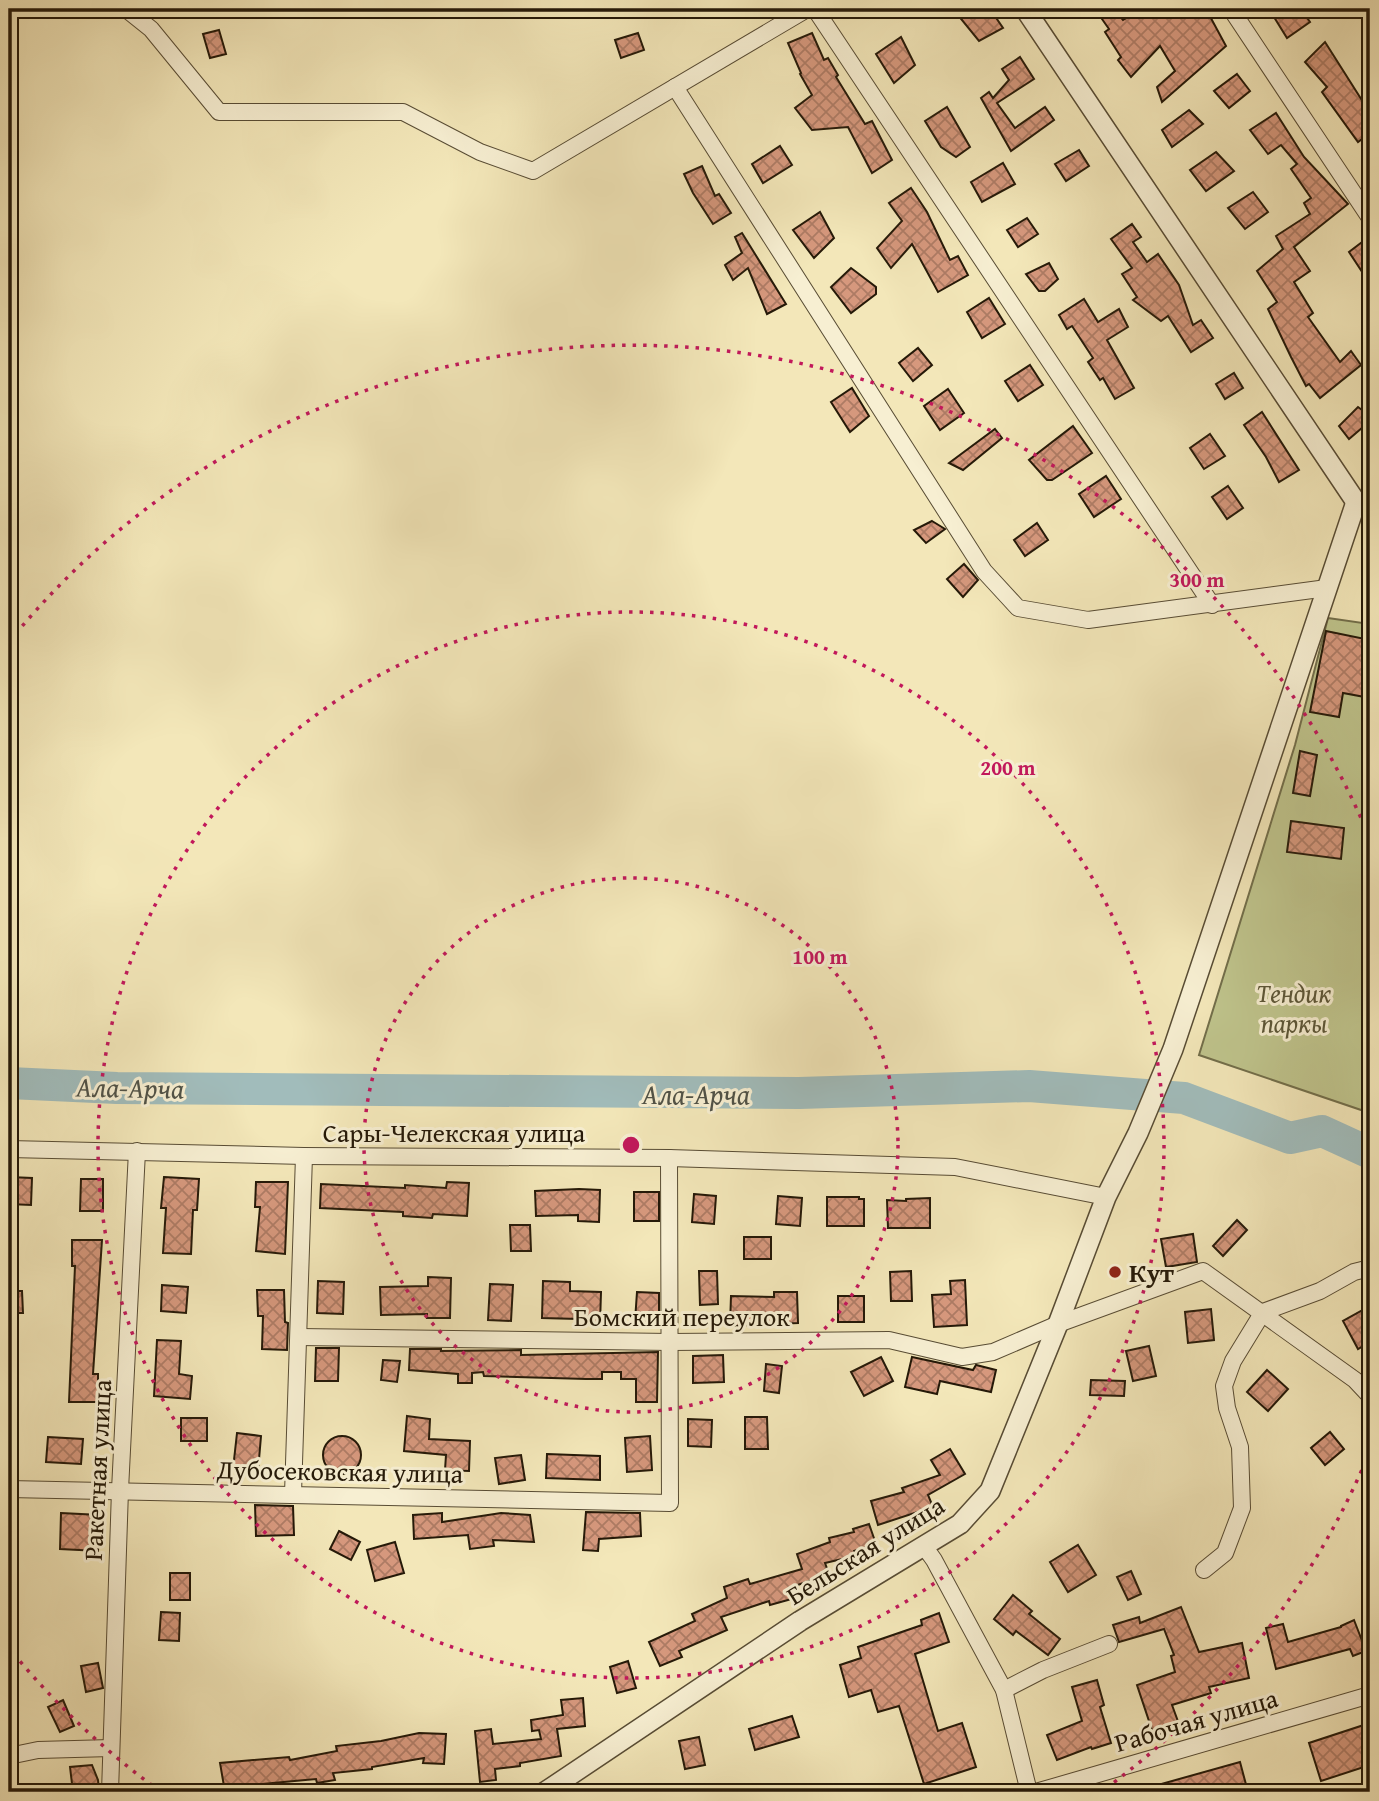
<svg xmlns="http://www.w3.org/2000/svg" width="1379" height="1801" viewBox="0 0 1379 1801" font-family="'Gentium Book Plus',serif">
	<style>
		.park { fill: #bfc48c; stroke: #726e4a; stroke-width: 2 }
		.lines { fill: none; stroke-linecap: round; stroke-linejoin: round }
		.river { stroke: #a1bcbb; stroke-width: 32 }
		.building { fill: url(#building-cross-hatch); stroke: #251908; stroke-width: 2 }
		.minor-casing { stroke: #584c34; stroke-width: 18 }
		.tertiary-casing { stroke: #584c34; stroke-width: 22 }
		.minor { stroke: #f7efd2; stroke-width: 16 }
		.tertiary { stroke: #f7efd2; stroke-width: 19 }
		.ring { fill: none; stroke: #c2185b; stroke-width: 3.5; stroke-dasharray: 3.5 7 }
		.poi-dot { fill: #8f2418; stroke: #f7efd2; stroke-width: 2.5 }
		.labels { text-anchor: middle; dominant-baseline: central; stroke-width: 6; stroke-linejoin: round; paint-order: stroke }
		.park-label { font-size: 26px; font-style: italic; fill: #5b5536; stroke: #f7efd2 }
		.street-label { font-size: 26px; fill: #251908; stroke: #f7efd2 }
		.poi-label { font-size: 26px; font-weight: bold; fill: #251908; stroke: #f7efd2; text-anchor: start }
		.water-label { font-size: 28px; font-style: italic; fill: #505247; stroke: #f7efd2 }
		.centre { fill: #c2185b; stroke: #f7efd2; stroke-width: 3.5 }
		.ring-label { font-size: 21px; text-anchor: middle; font-weight: bold; fill: #c2185b; stroke: #f7efd2; stroke-width: 6; stroke-linejoin: round; paint-order: stroke }
	</style>
	<defs>
		<pattern id="building-cross-hatch" width="8" height="8" patternUnits="userSpaceOnUse" patternTransform="scale(1.75)"><rect width="8" height="8" fill="#d6987d"/><path d="M0 0l8 8M0 8l8-8" fill="none" stroke="#ad7b64"/></pattern>
	</defs>
	<rect width="100%" height="100%" fill="#f3e7b9"/>
	<filter id="stains"><feTurbulence type="fractalNoise" baseFrequency=".00286" numOctaves="4"/><feColorMatrix values="0 0 0 0 .2 0 0 0 0 .09 0 0 0 0 .02 0 0 0 .5 -.17"/></filter>
	<radialGradient id="worn" r=".72"><stop offset=".6" stop-color="#630" stop-opacity="0"/><stop offset="1" stop-color="#630" stop-opacity=".3"/></radialGradient>
	<polygon class="park" points="1328,618 1370,624 1370,1113 1199,1055 1295,745"/>
	<g class="lines">
		<polyline class="river" points="9,1083 117,1088 799,1093 1029,1086 1184,1098 1290,1138 1322,1131 1370,1153"/>
	</g>
	<g class="building">
		<polygon points="953,9 990,9 1003,28 979,41"/>
		<polygon points="1095,9 1114,9 1123,20 1141,9 1206,9 1226,46 1162,102 1157,87 1175,71 1160,46 1131,77 1118,60 1121,57 1105,32 1109,29"/>
		<polygon points="1269,9 1301,9 1310,22 1287,38"/>
		<polygon points="219,30 226,54 210,58 203,34"/>
		<polygon points="638,33 644,50 621,58 615,40"/>
		<polygon points="812,33 824,60 828,58 838,75 836,77 865,124 872,121 892,160 872,173 848,127 812,130 795,108 812,95 800,74 801,73 788,43"/>
		<polygon points="901,37 915,65 894,83 876,54"/>
		<polygon points="1325,42 1370,113 1370,133 1358,142 1322,92 1327,87 1305,62"/>
		<polygon points="1020,57 1034,79 997,103 1015,128 1045,107 1054,120 1011,151 981,98 989,92 993,98 1009,80 1002,69"/>
		<polygon points="1237,74 1250,91 1229,108 1214,91"/>
		<polygon points="947,107 970,147 956,157 941,147 925,121"/>
		<polygon points="1189,110 1203,124 1172,147 1162,130"/>
		<polygon points="1276,113 1304,157 1348,204 1294,247 1310,271 1294,282 1313,313 1308,317 1340,362 1351,351 1361,365 1320,398 1309,384 1306,386 1291,357 1268,309 1277,302 1257,271 1283,249 1276,236 1310,214 1304,203 1311,198 1291,169 1297,164 1281,145 1268,154 1250,130"/>
		<polygon points="780,146 792,165 763,183 752,164"/>
		<polygon points="1079,150 1089,166 1066,181 1055,164"/>
		<polygon points="1216,152 1234,171 1206,191 1190,170"/>
		<polygon points="1003,163 1015,184 982,202 971,182"/>
		<polygon points="702,166 715,196 719,194 731,213 713,224 693,193 684,174"/>
		<polygon points="911,188 927,212 950,260 958,256 968,275 938,292 912,244 891,268 877,248 902,221 889,203"/>
		<polygon points="1253,192 1268,212 1245,229 1228,208"/>
		<polygon points="820,212 834,238 814,258 793,230"/>
		<polygon points="1027,218 1038,234 1018,247 1007,230"/>
		<polygon points="1132,224 1141,237 1133,242 1147,262 1158,254 1179,285 1193,325 1201,320 1213,338 1191,352 1168,316 1161,321 1133,300 1137,297 1122,274 1132,268 1111,239"/>
		<polygon points="742,233 786,304 767,314 748,268 733,280 725,265 742,253 735,237"/>
		<polygon points="1370,236 1370,284 1349,252"/>
		<polygon points="1049,263 1058,279 1045,291 1039,291 1026,274"/>
		<polygon points="851,268 876,287 876,294 851,313 831,287"/>
		<polygon points="989,298 1005,324 982,338 967,312"/>
		<polygon points="1084,299 1098,322 1119,309 1128,327 1107,340 1134,388 1115,399 1103,378 1100,380 1088,362 1093,358 1072,326 1067,329 1059,315"/>
		<polygon points="918,348 932,365 913,381 899,363"/>
		<polygon points="1030,365 1043,385 1018,401 1005,381"/>
		<polygon points="1234,373 1243,388 1225,399 1216,384"/>
		<polygon points="852,388 869,416 850,432 831,402"/>
		<polygon points="948,389 964,413 940,430 924,406"/>
		<polygon points="1358,407 1370,416 1370,421 1349,439 1339,426"/>
		<polygon points="1262,412 1299,470 1279,482 1266,457 1244,425"/>
		<polygon points="1073,426 1092,453 1052,480 1047,480 1029,460"/>
		<polygon points="995,429 1002,438 963,470 949,463"/>
		<polygon points="1210,434 1225,456 1204,469 1190,448"/>
		<polygon points="1106,476 1121,499 1094,517 1079,494"/>
		<polygon points="1228,486 1243,508 1227,519 1212,497"/>
		<polygon points="932,521 945,529 926,543 914,530"/>
		<polygon points="1037,523 1048,540 1025,556 1014,540"/>
		<polygon points="964,564 978,580 963,597 947,579"/>
		<polygon points="1326,631 1370,640 1370,698 1343,693 1339,717 1310,712"/>
		<polygon points="1300,751 1317,755 1310,796 1293,793"/>
		<polygon points="1291,821 1344,828 1341,859 1287,852"/>
		<polygon points="9,1177 32,1178 31,1205 9,1204"/>
		<polygon points="164,1177 199,1179 197,1210 193,1210 191,1254 163,1253 166,1208 161,1208"/>
		<polygon points="81,1179 103,1179 103,1211 80,1211"/>
		<polygon points="256,1182 288,1182 285,1254 256,1251 260,1207 255,1207"/>
		<polygon points="447,1182 469,1183 467,1216 433,1214 432,1218 403,1216 403,1212 320,1208 321,1184 405,1188 405,1185 446,1188"/>
		<polygon points="579,1189 600,1190 599,1222 578,1221 578,1215 536,1216 535,1191"/>
		<rect x="634" y="1192" width="25" height="29"/>
		<polygon points="694,1194 716,1196 714,1224 692,1222"/>
		<polygon points="778,1196 802,1198 800,1226 776,1224"/>
		<polygon points="827,1197 859,1197 859,1199 864,1199 864,1226 827,1226"/>
		<polygon points="930,1198 930,1228 888,1228 887,1200 906,1201 906,1199"/>
		<polygon points="1237,1220 1247,1230 1223,1256 1213,1246"/>
		<polygon points="510,1225 530,1225 531,1251 511,1251"/>
		<polygon points="1193,1234 1197,1262 1166,1267 1161,1239"/>
		<rect x="744" y="1237" width="27" height="22"/>
		<polygon points="72,1240 102,1240 93,1374 98,1374 98,1402 69,1402 75,1266 72,1266"/>
		<polygon points="699,1271 717,1271 718,1304 700,1305"/>
		<polygon points="911,1271 912,1301 891,1301 890,1272"/>
		<polygon points="428,1277 451,1278 450,1318 427,1318 427,1314 381,1315 380,1287 428,1286"/>
		<polygon points="965,1280 967,1325 934,1327 932,1295 951,1294 950,1281"/>
		<polygon points="318,1281 344,1282 343,1314 317,1313"/>
		<polygon points="543,1281 570,1282 570,1291 601,1292 600,1324 578,1323 578,1319 542,1318"/>
		<polygon points="490,1284 513,1285 511,1321 488,1320"/>
		<polygon points="162,1285 188,1287 186,1313 161,1311"/>
		<polygon points="257,1290 284,1290 285,1322 288,1323 287,1350 262,1349 263,1316 258,1316"/>
		<polygon points="9,1291 22,1291 23,1313 9,1313"/>
		<polygon points="637,1292 659,1293 659,1322 635,1321"/>
		<polygon points="774,1292 797,1292 798,1323 730,1326 731,1296 774,1297"/>
		<rect x="838" y="1296" width="26" height="26"/>
		<polygon points="1370,1306 1370,1342 1358,1349 1343,1321"/>
		<polygon points="1211,1309 1214,1340 1188,1343 1185,1312"/>
		<polygon points="157,1340 181,1341 179,1374 192,1376 190,1399 154,1396"/>
		<polygon points="1149,1346 1156,1376 1133,1381 1126,1351"/>
		<polygon points="316,1348 339,1348 338,1381 315,1381"/>
		<polygon points="410,1349 441,1349 441,1351 521,1350 521,1355 658,1352 657,1402 636,1402 636,1379 621,1379 621,1372 602,1372 602,1379 586,1379 484,1376 483,1372 472,1373 472,1383 458,1383 458,1374 409,1370"/>
		<polygon points="723,1355 724,1382 693,1383 693,1356"/>
		<polygon points="881,1357 893,1381 864,1396 851,1372"/>
		<polygon points="912,1357 973,1370 976,1365 996,1370 991,1392 940,1381 937,1394 905,1387"/>
		<polygon points="383,1360 400,1361 397,1382 381,1380"/>
		<polygon points="766,1364 782,1366 779,1393 764,1391"/>
		<polygon points="1267,1370 1288,1389 1268,1411 1247,1392"/>
		<polygon points="1091,1380 1125,1381 1124,1396 1090,1395"/>
		<polygon points="407,1416 430,1419 429,1439 470,1441 469,1471 445,1470 446,1455 404,1451"/>
		<polygon points="745,1417 767,1417 768,1449 745,1449"/>
		<rect x="181" y="1418" width="26" height="23"/>
		<polygon points="688,1419 712,1420 711,1447 688,1446"/>
		<polygon points="1330,1432 1344,1449 1325,1465 1311,1448"/>
		<polygon points="237,1433 261,1436 258,1471 233,1469"/>
		<circle cx="342" cy="1455" r="19"/>
		<polygon points="650,1436 652,1470 627,1472 625,1438"/>
		<polygon points="48,1437 83,1439 81,1464 46,1462"/>
		<polygon points="950,1449 965,1474 928,1495 933,1507 878,1525 871,1501 904,1492 902,1488 940,1475 931,1460"/>
		<polygon points="547,1454 600,1456 600,1480 546,1478"/>
		<polygon points="521,1455 525,1480 499,1484 495,1458"/>
		<polygon points="255,1505 293,1506 294,1535 256,1536"/>
		<polygon points="586,1512 640,1513 641,1536 599,1539 598,1551 583,1550"/>
		<polygon points="61,1513 100,1515 98,1551 60,1549"/>
		<polygon points="442,1513 442,1522 501,1513 530,1515 534,1542 493,1540 494,1546 470,1549 468,1535 414,1539 413,1515"/>
		<polygon points="869,1524 876,1544 854,1551 855,1556 825,1563 829,1574 792,1587 795,1598 770,1605 769,1601 721,1617 727,1630 679,1651 682,1657 660,1666 649,1642 695,1621 692,1614 727,1598 724,1587 748,1579 750,1584 802,1569 797,1554 830,1542 829,1538 854,1532 853,1529"/>
		<polygon points="339,1531 360,1542 351,1560 330,1549"/>
		<polygon points="395,1542 404,1573 375,1581 367,1550"/>
		<polygon points="1078,1545 1096,1575 1068,1592 1050,1562"/>
		<polygon points="1131,1571 1141,1594 1128,1600 1117,1577"/>
		<rect x="170" y="1573" width="20" height="27"/>
		<polygon points="1013,1595 1032,1611 1029,1614 1060,1639 1048,1655 1016,1631 1013,1635 994,1619"/>
		<polygon points="1181,1607 1199,1652 1242,1643 1249,1678 1209,1687 1211,1693 1172,1705 1180,1727 1154,1736 1137,1685 1175,1672 1171,1656 1174,1655 1164,1629 1119,1642 1113,1625 1139,1617 1140,1623"/>
		<polygon points="161,1612 180,1613 179,1641 159,1640"/>
		<polygon points="939,1613 949,1642 915,1654 938,1731 962,1723 976,1767 924,1784 899,1706 878,1712 871,1690 849,1697 840,1665 861,1658 858,1647 922,1625 921,1620"/>
		<polygon points="1354,1620 1366,1651 1353,1656 1350,1649 1276,1669 1266,1628 1283,1624 1288,1642 1341,1627 1341,1626"/>
		<polygon points="628,1661 636,1688 617,1693 610,1667"/>
		<polygon points="98,1663 103,1688 86,1692 81,1666"/>
		<polygon points="1097,1680 1104,1705 1100,1707 1111,1743 1092,1749 1091,1747 1057,1760 1047,1735 1082,1721 1072,1687"/>
		<polygon points="583,1698 585,1726 557,1729 561,1756 520,1763 520,1766 495,1769 496,1780 480,1782 475,1731 491,1729 493,1744 541,1739 539,1730 532,1731 531,1720 563,1715 561,1700"/>
		<polygon points="63,1700 74,1726 60,1732 48,1707"/>
		<polygon points="792,1716 799,1737 755,1750 749,1729"/>
		<polygon points="1370,1723 1370,1765 1321,1781 1309,1743"/>
		<polygon points="419,1733 446,1734 444,1764 423,1763 424,1758 372,1767 372,1769 333,1773 335,1780 317,1783 316,1779 252,1785 253,1789 225,1792 220,1763 289,1757 290,1760 337,1751 336,1746 381,1741"/>
		<polygon points="699,1737 705,1765 685,1769 679,1741"/>
		<polygon points="1240,1762 1248,1792 1147,1792 1147,1788"/>
		<polygon points="92,1765 98,1780 99,1791 73,1792 70,1767"/>
	</g>
	<g class="lines">
		<g class="minor-casing">
			<g id="minor">
				<polyline points="126,9 151,29 219,112 403,112 480,152 533,171 807,9"/>
				<polyline points="815,9 1212,605"/>
				<polyline points="1231,9 1370,218"/>
				<polyline points="675,87 984,571 1018,608 1088,620 1327,588"/>
				<polyline points="9,1149 304,1156 669,1158 955,1167 1106,1197"/>
				<polyline points="299,1337 670,1342 889,1340 962,1357 993,1352 1058,1324 1203,1271 1355,1380 1370,1396"/>
				<polyline points="9,1489 670,1503 669,1158"/>
				<polyline points="293,1494 304,1156"/>
				<polyline points="924,1546 934,1560 1004,1690 1029,1792"/>
				<polyline points="1204,1570 1225,1553 1242,1508 1240,1447 1227,1408 1224,1386 1233,1361 1263,1312 1320,1291 1354,1272 1370,1268"/>
				<polyline points="1004,1690 1043,1670 1109,1644"/>
				<polyline points="9,1756 38,1750 111,1748"/>
				<polyline points="110,1792 120,1490 137,1151"/>
				<polyline points="1036,1792 1370,1695"/>
			</g>
		</g>
		<g class="tertiary-casing">
			<g id="tertiary">
				<polyline points="1025,9 1356,502"/>
				<polyline points="545,1792 800,1621 960,1524 990,1491 1058,1324 1106,1197 1138,1133 1173,1049 1356,502"/>
			</g>
		</g>
		<use href="#minor" class="minor"/>
		<use href="#tertiary" class="tertiary"/>
	</g>
	<g class="ring">
		<circle cx="631" cy="1145" r="267"/>
		<circle cx="631" cy="1145" r="533"/>
		<path d="M1370 1451A800 800 0 0 1 1101 1792M161 1792A800 800 0 0 1 9 1648M9 642A800 800 0 0 1 1370 839"/>
	</g>
	<circle class="poi-dot" cx="1115" cy="1272" r="7"/>
	<g class="labels">
		<g class="park-label">
			<text x="1294" y="992">Тендик<tspan x="1294" dy="30">паркы</tspan></text>
		</g>
		<g class="street-label">
			<text x="454" y="1132">Сары-Челекская улица</text>
			<text x="682" y="1316">Бомский переулок</text>
			<text transform="translate(97 1470) rotate(-87)">Ракетная улица</text>
			<text transform="translate(340 1471) rotate(1)">Дубосековская улица</text>
			<text transform="translate(865 1550) rotate(-32)">Бельская улица</text>
			<text transform="translate(1196 1720) rotate(-16)">Рабочая улица</text>
		</g>
		<g class="poi-label">
			<text x="1129" y="1272">Кут</text>
		</g>
		<g class="water-label">
			<text transform="translate(130 1087) rotate(1)">Ала-Арча</text>
			<text x="696" y="1093">Ала-Арча</text>
		</g>
	</g>
	<circle cx="631" cy="1145" r="10" class="centre"/>
	<g class="ring-label">
		<text x="1197" y="587">300 m</text>
		<text x="1008" y="775">200 m</text>
		<text x="820" y="964">100 m</text>
	</g>
	<rect width="1379" height="1801" fill="none" stroke="#f3e7b9" stroke-width="35"/>
	<rect x="10" y="10" width="1358" height="1780" fill="none" stroke="#251908" stroke-width="3.5"/>
	<rect x="18" y="18" width="1344" height="1766" fill="none" stroke="#251908" stroke-width="2"/>
	<rect width="100%" height="100%" filter="url(#stains)"/>
	<rect width="100%" height="100%" fill="url(#worn)"/>
</svg>
